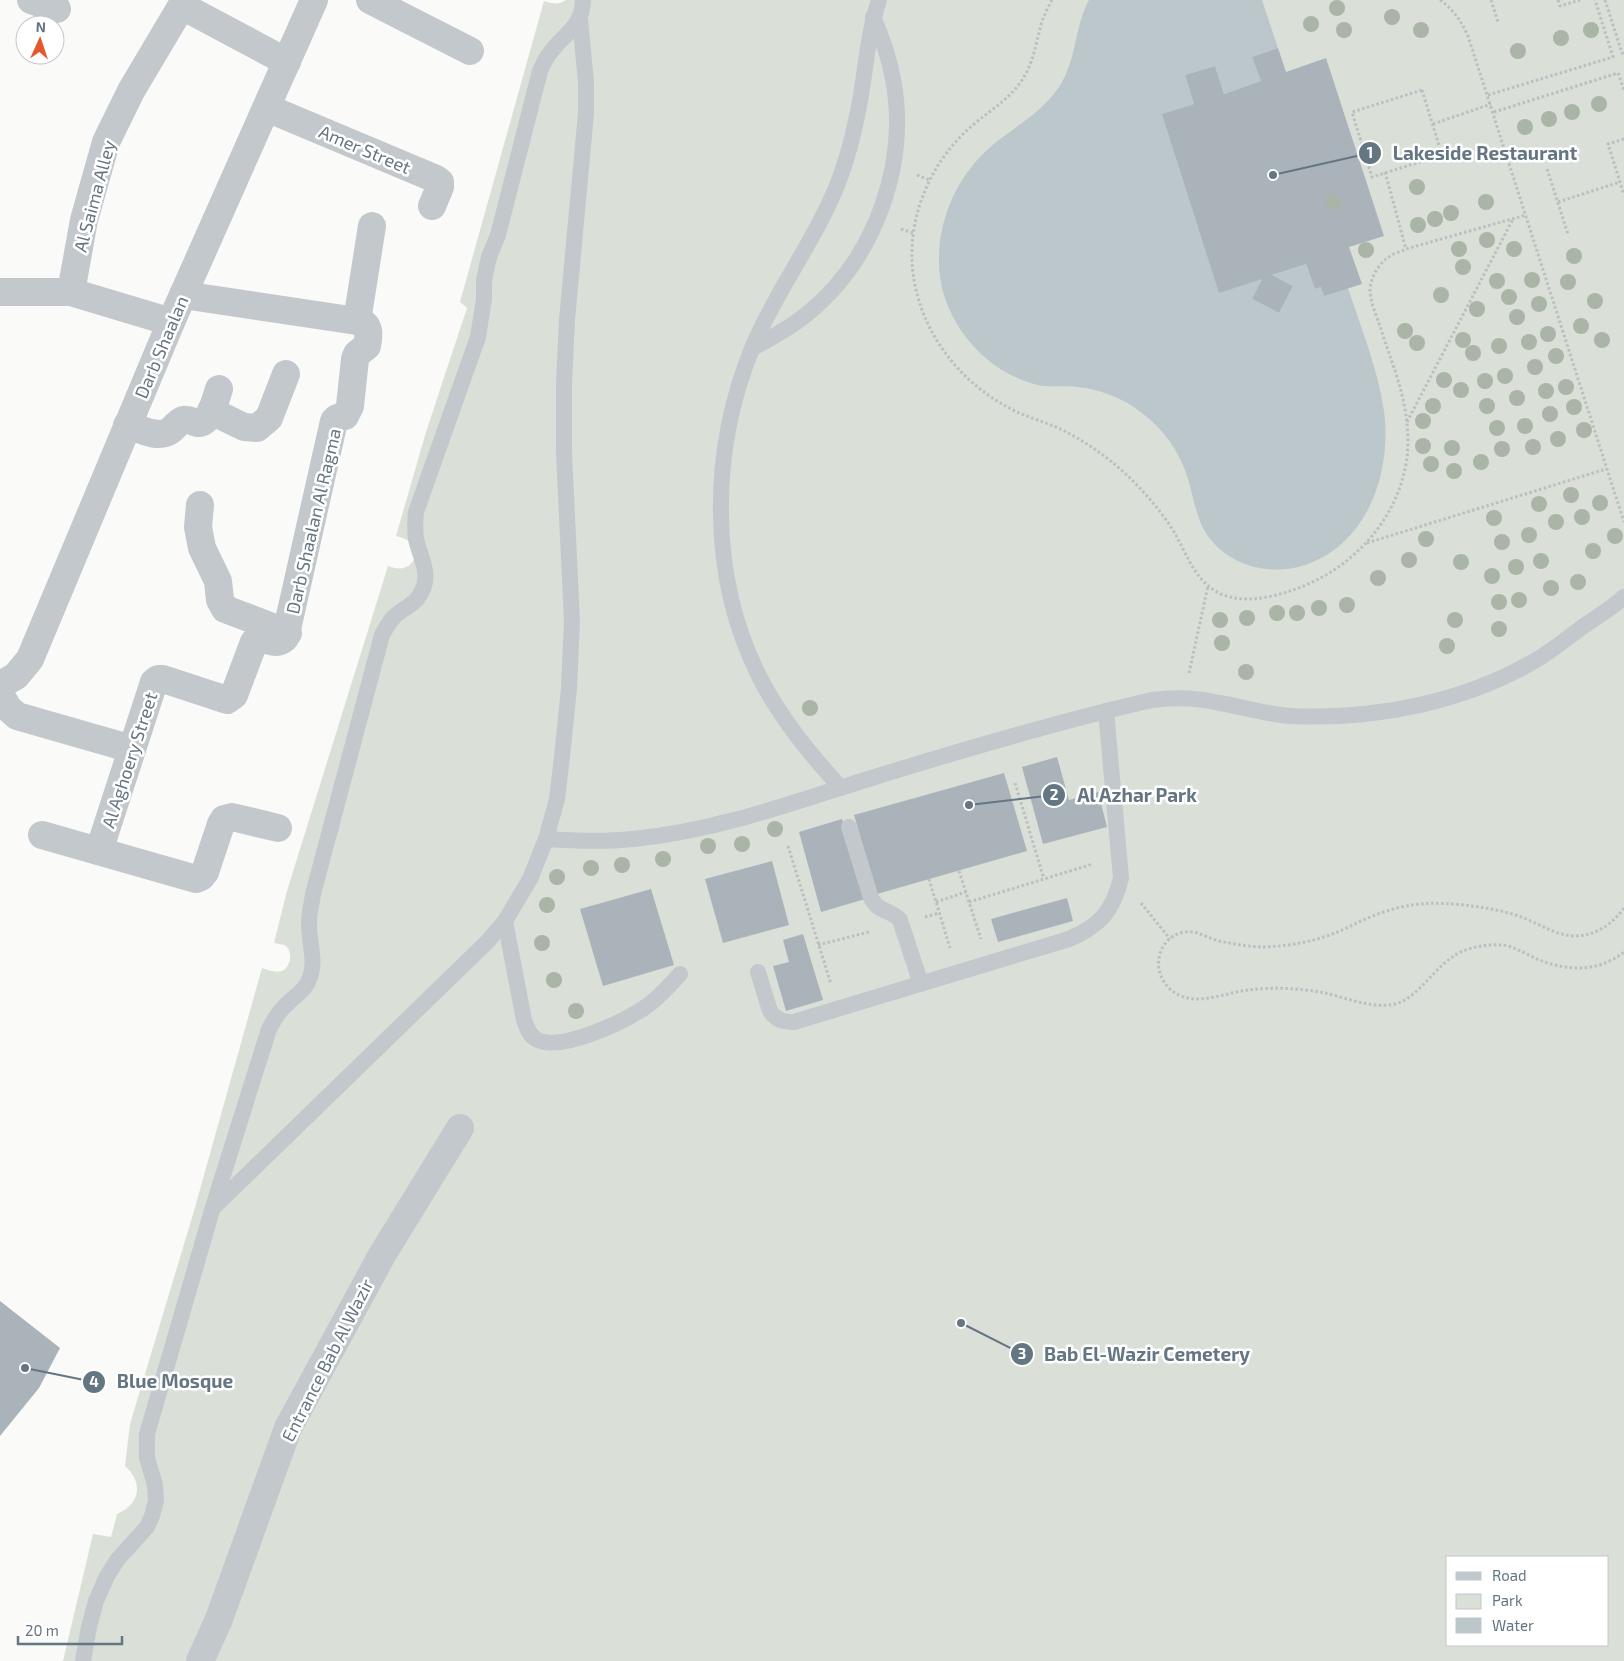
<svg xmlns="http://www.w3.org/2000/svg" width="1624" height="1661" viewBox="0 0 1624 1661" font-family="'Exo 2',sans-serif">
	<style>
		.green { fill: #dadfd7; fill-rule: evenodd }
		.water { fill: #bbc7cb }
		.building { fill: #aab3b9 }
		.lines { fill: none; stroke-linecap: round; stroke-linejoin: round }
		.path { stroke: #bbbfc2; stroke-width: 3; stroke-dasharray: 2.5 2.5; stroke-linecap: butt }
		.service { stroke: #c3c8cc; stroke-width: 16 }
		.minor { stroke: #c3c8cc; stroke-width: 28 }
		.tree { fill: #aab4a7 }
		.labels { text-anchor: middle; dominant-baseline: central; stroke-width: 5; stroke-linejoin: round; paint-order: stroke }
		.street-label { font-size: 18px; fill: #657683; stroke: #fff }
		.leader { fill: none; stroke: #657683; stroke-width: 2 }
		.callout-dot { fill: #657683; stroke: #fff; stroke-width: 2 }
		.mark-label { font-size: 15px; text-anchor: middle; font-weight: bold; fill: #fff }
		.callout-label { font-size: 19px; text-anchor: middle; font-weight: bold; fill: #657683; stroke: #fff; stroke-width: 5; stroke-linejoin: round; paint-order: stroke }
	</style>
	<rect width="100%" height="100%" fill="#fafaf8"/>
	<path class="green" d="M566,0H1624V1661H63L93,1534L111,1537L117,1514C140,1504 144,1483 125,1466L130,1424L194,1211L262,968C268,970 276,973 282,971C291,967 293,952 286,946C283,944 277,944 274,943L287,891L388,566C416,578 428,542 396,536L426,432L467,308L460,302L544,1C552,4 559,5 566,0ZM1448,1557H1608V1645H1448Z"/>
	<path class="water" d="M1089,0H1262L1278,48L1252,57L1261,81L1224,94L1215,66L1185,75L1194,104L1163,114L1262,279L1252,299L1279,313L1293,286L1272,275L1306,264L1315,289L1321,287L1348,288C1361,328 1378,369 1384,411C1392,472 1368,544 1305,565C1266,578 1219,563 1201,524C1193,504 1191,482 1182,463C1174,444 1159,426 1142,413C1125,399 1100,389 1078,387C1065,385 1051,388 1038,385C983,372 939,318 939,262C938,213 963,165 1003,137C1023,122 1044,109 1059,87C1077,60 1074,28 1089,0Z"/>
	<g class="building">
		<polygon points="1278,48 1286,72 1326,58 1384,236 1349,247 1362,284 1324,296 1321,287 1315,289 1306,264 1272,275 1293,286 1279,313 1252,299 1262,279 1219,293 1162,114 1194,104 1185,75 1215,66 1224,94 1261,81 1252,57"/>
		<polygon points="1057,757 1069,800 1098,792 1107,827 1043,844 1022,767"/>
		<polygon points="1004,773 1027,851 877,894 854,815"/>
		<polygon points="842,819 865,899 821,912 799,832"/>
		<polygon points="772,861 789,925 723,943 705,879"/>
		<polygon points="651,889 674,965 603,986 580,909"/>
		<polygon points="1067,898 1073,921 998,942 991,919"/>
		<polygon points="803,934 823,1000 786,1011 773,966 789,962 783,940"/>
		<polygon points="0,1301 60,1348 39,1388 0,1436"/>
	</g>
	<g class="lines">
		<g class="path">
			<path d="M1052,0C1047,9 1042,19 1040,29C1035,48 1032,67 1020,83C1007,101 989,111 973,125C934,158 910,209 912,260C914,320 952,376 1004,405C1020,415 1039,420 1056,427C1084,440 1108,457 1130,478C1145,493 1159,509 1171,527C1186,550 1192,579 1219,593C1241,604 1270,598 1293,590C1347,572 1393,526 1405,469C1411,442 1407,413 1400,387C1394,366 1386,346 1380,326C1376,315 1370,301 1370,289C1371,277 1379,263 1389,257C1393,253 1401,252 1406,249L1526,215"/>
			<path d="M1440,0C1454,10 1461,21 1468,36L1624,522"/>
			<polyline points="1491,0 1498,22"/>
			<polyline points="1558,0 1560,6 1580,0"/>
			<polyline points="1605,0 1622,53 1624,53"/>
			<polygon points="1422,90 1442,155 1372,177 1352,112"/>
			<polyline points="1488,95 1613,57 1595,0"/>
			<polyline points="1494,112 1618,73 1624,90"/>
			<polyline points="1433,124 1491,104"/>
			<polyline points="1624,139 1608,144 1624,195"/>
			<polyline points="1547,169 1568,234"/>
			<polyline points="1385,172 1406,249"/>
			<polyline points="917,175 930,180"/>
			<polyline points="1558,202 1620,182"/>
			<polyline points="901,229 913,233"/>
			<polyline points="1407,422 1513,219"/>
			<polyline points="1367,543 1606,469"/>
			<polyline points="1189,673 1208,586"/>
			<polyline points="1015,783 1044,879"/>
			<polyline points="788,846 831,984"/>
			<polyline points="959,871 981,939"/>
			<polyline points="929,879 950,948"/>
			<polyline points="936,902 966,892"/>
			<polyline points="969,902 1093,864"/>
			<polyline points="1141,903 1170,939"/>
			<path d="M1624,908C1610,928 1586,941 1562,934C1547,930 1533,921 1519,916C1497,909 1476,906 1453,904C1431,902 1408,904 1387,911C1370,916 1355,924 1340,931C1317,941 1290,946 1265,947C1249,947 1234,944 1219,941C1207,938 1197,930 1184,932C1162,936 1152,961 1163,980C1169,992 1183,999 1197,999C1214,999 1231,992 1248,990C1272,987 1300,988 1325,993C1347,998 1372,1009 1395,1004C1420,998 1436,962 1463,951C1475,946 1490,944 1503,945C1515,947 1526,954 1537,959C1565,971 1598,973 1624,952"/>
			<polyline points="925,917 939,913"/>
			<polyline points="818,945 869,932"/>
		</g>
		<g class="service">
			<path d="M753,348C771,338 790,328 807,314C875,259 909,164 893,79C889,57 882,37 873,17"/>
			<path d="M841,788C810,754 781,719 760,678C708,576 710,450 753,346C777,289 815,241 838,183C848,157 855,128 860,101C866,67 868,33 879,0"/>
			<path d="M849,827L871,898C879,913 890,909 900,920L921,984"/>
			<path d="M546,839C575,841 604,842 633,839C717,831 798,801 878,776C969,748 1060,721 1152,700C1175,697 1197,698 1220,703C1243,707 1266,714 1290,716C1376,720 1468,702 1541,657C1555,648 1568,638 1581,628C1595,618 1611,609 1624,597"/>
			<path d="M505,921L524,1020C527,1028 529,1035 536,1039C559,1053 623,1022 644,1008C658,999 669,986 680,974"/>
			<path d="M758,972L770,1011C776,1020 783,1022 794,1022L1069,939C1100,926 1113,911 1121,878L1106,711"/>
			<polyline points="215,1206 487,942 505,921 530,879 546,839 557,799 562,757 569,688 572,622 564,452 564,383 567,320 586,113 586,83 580,19"/>
			<path d="M83,1661L89,1627L96,1601L107,1576L118,1559L147,1527L152,1516L156,1501L155,1485L147,1458V1434L213,1207L269,1029C274,1019 279,1011 287,1004C295,996 303,992 308,982C318,962 308,942 309,921C309,912 312,903 313,894L382,635C386,628 389,621 395,616C402,609 411,606 417,599C434,577 421,561 416,539C415,530 415,521 416,512L478,337L484,299V280L489,257L498,235L540,71C543,64 546,58 550,53C563,35 583,26 583,0"/>
		</g>
		<g class="minor">
			<polyline points="31,0 57,9"/>
			<polyline points="370,0 470,51"/>
			<polyline points="182,6 287,62"/>
			<polyline points="267,108 436,179 440,182 440,187 432,206"/>
			<polyline points="0,292 71,292 171,322"/>
			<polyline points="71,292 84,220 106,142 131,91 185,0"/>
			<polyline points="357,321 372,226"/>
			<polyline points="211,411 244,427 257,428 269,418 286,374"/>
			<path d="M127,425C140,429 156,438 168,432C174,429 177,422 183,420C189,419 193,422 198,423C210,424 216,398 219,389"/>
			<polyline points="200,505 198,527 202,548 218,581 220,600 225,609 288,633"/>
			<polyline points="0,685 16,676 30,659 171,322 314,0"/>
			<polyline points="0,694 8,708 17,716 132,749"/>
			<polyline points="42,835 196,879 201,877 205,872 221,824 224,819 232,817 278,828"/>
			<path d="M99,851L154,682L158,679H163L227,700L234,695L254,642L262,639C272,641 277,645 285,638L334,421L337,418L345,416L350,406L355,359L357,354L367,346C369,335 371,324 357,321L183,295"/>
			<polyline points="200,1661 219,1619 288,1428 382,1255 460,1128"/>
		</g>
	</g>
	<g class="tree">
		<circle cx="1337" cy="8" r="8"/>
		<circle cx="1392" cy="17" r="8"/>
		<circle cx="1311" cy="24" r="8"/>
		<circle cx="1344" cy="30" r="8"/>
		<circle cx="1421" cy="30" r="8"/>
		<circle cx="1591" cy="30" r="8"/>
		<circle cx="1561" cy="38" r="8"/>
		<circle cx="1518" cy="51" r="8"/>
		<circle cx="1599" cy="104" r="8"/>
		<circle cx="1572" cy="112" r="8"/>
		<circle cx="1549" cy="119" r="8"/>
		<circle cx="1525" cy="127" r="8"/>
		<circle cx="1417" cy="187" r="8"/>
		<circle cx="1333" cy="202" r="8"/>
		<circle cx="1486" cy="202" r="8"/>
		<circle cx="1451" cy="213" r="8"/>
		<circle cx="1435" cy="219" r="8"/>
		<circle cx="1418" cy="225" r="8"/>
		<circle cx="1487" cy="240" r="8"/>
		<circle cx="1459" cy="249" r="8"/>
		<circle cx="1514" cy="249" r="8"/>
		<circle cx="1366" cy="250" r="8"/>
		<circle cx="1574" cy="256" r="8"/>
		<circle cx="1463" cy="267" r="8"/>
		<circle cx="1532" cy="280" r="8"/>
		<circle cx="1497" cy="281" r="8"/>
		<circle cx="1568" cy="282" r="8"/>
		<circle cx="1441" cy="295" r="8"/>
		<circle cx="1509" cy="297" r="8"/>
		<circle cx="1595" cy="301" r="8"/>
		<circle cx="1539" cy="304" r="8"/>
		<circle cx="1477" cy="309" r="8"/>
		<circle cx="1517" cy="317" r="8"/>
		<circle cx="1581" cy="326" r="8"/>
		<circle cx="1405" cy="331" r="8"/>
		<circle cx="1548" cy="334" r="8"/>
		<circle cx="1463" cy="340" r="8"/>
		<circle cx="1602" cy="340" r="8"/>
		<circle cx="1529" cy="342" r="8"/>
		<circle cx="1417" cy="343" r="8"/>
		<circle cx="1499" cy="346" r="8"/>
		<circle cx="1473" cy="353" r="8"/>
		<circle cx="1556" cy="356" r="8"/>
		<circle cx="1535" cy="367" r="8"/>
		<circle cx="1505" cy="376" r="8"/>
		<circle cx="1444" cy="380" r="8"/>
		<circle cx="1485" cy="381" r="8"/>
		<circle cx="1566" cy="387" r="8"/>
		<circle cx="1461" cy="390" r="8"/>
		<circle cx="1546" cy="391" r="8"/>
		<circle cx="1517" cy="398" r="8"/>
		<circle cx="1433" cy="406" r="8"/>
		<circle cx="1487" cy="406" r="8"/>
		<circle cx="1574" cy="407" r="8"/>
		<circle cx="1550" cy="414" r="8"/>
		<circle cx="1423" cy="421" r="8"/>
		<circle cx="1525" cy="426" r="8"/>
		<circle cx="1497" cy="428" r="8"/>
		<circle cx="1584" cy="430" r="8"/>
		<circle cx="1558" cy="439" r="8"/>
		<circle cx="1423" cy="446" r="8"/>
		<circle cx="1533" cy="447" r="8"/>
		<circle cx="1452" cy="448" r="8"/>
		<circle cx="1502" cy="449" r="8"/>
		<circle cx="1481" cy="462" r="8"/>
		<circle cx="1431" cy="464" r="8"/>
		<circle cx="1454" cy="471" r="8"/>
		<circle cx="1571" cy="495" r="8"/>
		<circle cx="1600" cy="503" r="8"/>
		<circle cx="1539" cy="504" r="8"/>
		<circle cx="1582" cy="517" r="8"/>
		<circle cx="1494" cy="518" r="8"/>
		<circle cx="1556" cy="522" r="8"/>
		<circle cx="1529" cy="535" r="8"/>
		<circle cx="1615" cy="536" r="8"/>
		<circle cx="1426" cy="539" r="8"/>
		<circle cx="1502" cy="542" r="8"/>
		<circle cx="1593" cy="551" r="8"/>
		<circle cx="1409" cy="560" r="8"/>
		<circle cx="1541" cy="561" r="8"/>
		<circle cx="1461" cy="562" r="8"/>
		<circle cx="1516" cy="567" r="8"/>
		<circle cx="1492" cy="576" r="8"/>
		<circle cx="1378" cy="578" r="8"/>
		<circle cx="1578" cy="582" r="8"/>
		<circle cx="1551" cy="588" r="8"/>
		<circle cx="1519" cy="600" r="8"/>
		<circle cx="1499" cy="602" r="8"/>
		<circle cx="1347" cy="605" r="8"/>
		<circle cx="1319" cy="608" r="8"/>
		<circle cx="1277" cy="613" r="8"/>
		<circle cx="1297" cy="613" r="8"/>
		<circle cx="1247" cy="618" r="8"/>
		<circle cx="1220" cy="620" r="8"/>
		<circle cx="1455" cy="620" r="8"/>
		<circle cx="1499" cy="629" r="8"/>
		<circle cx="1222" cy="643" r="8"/>
		<circle cx="1447" cy="646" r="8"/>
		<circle cx="1246" cy="672" r="8"/>
		<circle cx="810" cy="708" r="8"/>
		<circle cx="775" cy="829" r="8"/>
		<circle cx="742" cy="844" r="8"/>
		<circle cx="708" cy="846" r="8"/>
		<circle cx="663" cy="859" r="8"/>
		<circle cx="622" cy="865" r="8"/>
		<circle cx="591" cy="868" r="8"/>
		<circle cx="557" cy="877" r="8"/>
		<circle cx="547" cy="905" r="8"/>
		<circle cx="542" cy="943" r="8"/>
		<circle cx="554" cy="980" r="8"/>
		<circle cx="576" cy="1011" r="8"/>
	</g>
	<g class="labels">
		<g class="street-label">
			<text transform="translate(365 149) rotate(23)">Amer Street</text>
			<text transform="translate(94 196) rotate(-75)">Al Saima Alley</text>
			<text transform="translate(161 347) rotate(-67)">Darb Shaalan</text>
			<text transform="translate(313 521) rotate(-77)">Darb Shaalan Al Ragma</text>
			<text transform="translate(129 760) rotate(-72)">Al Aghoery Street</text>
			<text transform="translate(327 1360) rotate(-63)">Entrance Bab Al Wazir</text>
		</g>
	</g>
	<path class="leader" d="M1273 175L1370 153M969 805L1054 795M961 1323L1022 1354M25 1368L94 1382"/>
	<g class="callout-dot">
		<circle cx="1273" cy="175" r="5"/>
		<circle cx="969" cy="805" r="5"/>
		<circle cx="961" cy="1323" r="5"/>
		<circle cx="25" cy="1368" r="5"/>
		<circle cx="1370" cy="153" r="12"/>
		<circle cx="1054" cy="795" r="12"/>
		<circle cx="1022" cy="1354" r="12"/>
		<circle cx="94" cy="1382" r="12"/>
	</g>
	<g class="mark-label">
		<text x="1370" y="158">1</text>
		<text x="1054" y="800">2</text>
		<text x="1022" y="1359">3</text>
		<text x="94" y="1387">4</text>
	</g>
	<g class="callout-label">
		<text x="1485" y="160">Lakeside Restaurant</text>
		<text x="1137" y="802">Al Azhar Park</text>
		<text x="1147" y="1361">Bab El-Wazir Cemetery</text>
		<text x="175" y="1388">Blue Mosque</text>
	</g>
	<rect x="1446" y="1556" width="162" height="90" fill="#ffffff" stroke="#c1c8cd"/>
	<rect x="1456" y="1572" width="25" height="8" fill="#c3c8cc" stroke="#c1c8cd"/>
	<text x="1492" y="1581" font-size="15" fill="#657683">Road</text>
	<rect x="1456" y="1594" width="25" height="15" fill="#dadfd7" stroke="#c1c8cd"/>
	<text x="1492" y="1606" font-size="15" fill="#657683">Park</text>
	<rect x="1456" y="1618" width="25" height="15" fill="#bbc7cb" stroke="#c1c8cd"/>
	<text x="1492" y="1631" font-size="15" fill="#657683">Water</text>
	<g transform="translate(40 40) rotate(3)"><circle r="24" fill="#ffffff" stroke="#c1c8cd"/>
	<path d="M0-4L9 19L0 12L-9 19Z" fill="#e4572e"/>
	<text y="-8" font-size="14" font-weight="bold" text-anchor="middle" fill="#657683">N</text>
	</g>
	<path d="M18 1636v8h104v-8" fill="none" stroke="#657683" stroke-width="2.5"/>
	<text x="25" y="1636" font-size="15" fill="#657683" stroke="#ffffff" stroke-width="4" paint-order="stroke">20 m</text>
</svg>
